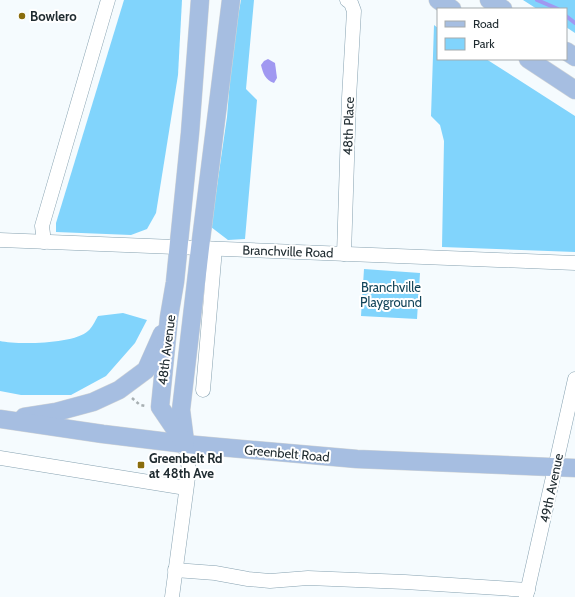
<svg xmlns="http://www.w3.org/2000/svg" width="575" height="597" viewBox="0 0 575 597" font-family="Cabin,sans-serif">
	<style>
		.green { fill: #81d4fc }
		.water { fill: #a098f1 }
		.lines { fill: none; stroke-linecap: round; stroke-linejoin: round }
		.stream { stroke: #a098f1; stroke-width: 4 }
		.minor-casing { stroke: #87a2b1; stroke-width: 15 }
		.major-casing { stroke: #d2d5d6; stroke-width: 19 }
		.path { stroke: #a7afb2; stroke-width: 2.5; stroke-dasharray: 3 3; stroke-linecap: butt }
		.minor { stroke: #fff; stroke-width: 14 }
		.major { stroke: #a6bee1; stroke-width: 18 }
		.poi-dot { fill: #8a6d0d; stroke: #fff; stroke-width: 1.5 }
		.labels { text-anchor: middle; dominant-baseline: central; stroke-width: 4; stroke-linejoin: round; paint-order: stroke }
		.poi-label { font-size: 13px; font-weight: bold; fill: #202c31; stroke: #fff; text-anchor: start }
		.street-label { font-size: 13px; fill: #202c31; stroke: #fff }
		.park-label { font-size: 13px; fill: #124459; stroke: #fff }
	</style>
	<rect width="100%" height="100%" fill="#f5fbfe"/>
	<g class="green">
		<polygon points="124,0 182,0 178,75 156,213 147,229 131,235 56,232 56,223"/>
		<polygon points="241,0 254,0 246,89 257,100 245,239 228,240 211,227 227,117 231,66 237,21"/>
		<polygon points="523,0 575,0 575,33 566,27 566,9 537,9"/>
		<polygon points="434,25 438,28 438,59 486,59 575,116 575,252 442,247 444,141 440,125 431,116"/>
		<polygon points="364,269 420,273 417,319 361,316"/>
		<path d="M123,313L147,320L135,343L106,376L71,395H21L0,391V341C17,345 75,344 88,331C92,328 95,321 98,316Z"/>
	</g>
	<path class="water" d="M268,59L275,63L277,78L274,83C265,80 263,73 261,65L264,61Z"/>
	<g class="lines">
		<g class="stream">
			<polyline points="537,0 558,9"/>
			<polyline points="566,16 575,23"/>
		</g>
		<g class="minor-casing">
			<g id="minor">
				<polyline points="0,240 575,263"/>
				<polyline points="44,242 42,226 108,0"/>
				<polyline points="344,254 349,98 354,11 351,3 347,0"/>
				<polyline points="203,390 215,249"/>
				<polyline points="0,458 186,488"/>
				<polyline points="175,570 215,573 248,579 270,581 308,578 405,582 528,590"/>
				<polyline points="172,597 189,470 185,444"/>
				<polyline points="526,597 575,379"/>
			</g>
		</g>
		<g class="major-casing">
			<g id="major">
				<polyline points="438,0 452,9"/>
				<polyline points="489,0 503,9"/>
				<polyline points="566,51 575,57"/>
				<polyline points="528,59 575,90"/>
				<polyline points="24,417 56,412 93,402 119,390 146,370 162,334"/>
				<polyline points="0,419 103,434 185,444 357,459 575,468"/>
				<polyline points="185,441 181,410 200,248 231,0"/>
				<polyline points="185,444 160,407 169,317 175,282 190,133 200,0"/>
			</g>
		</g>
		<polyline class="path" points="132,398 140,405 146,406"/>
		<use href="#minor" class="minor"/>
		<use href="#major" class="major"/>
	</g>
	<g class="poi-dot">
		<circle cx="22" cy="16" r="4"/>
		<rect x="137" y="461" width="8" height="8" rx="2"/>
	</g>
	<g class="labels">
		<g class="poi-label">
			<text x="30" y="16">Bowlero</text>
			<text x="149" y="458">Greenbelt Rd<tspan x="149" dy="15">at 48th Ave</tspan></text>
		</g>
		<g class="street-label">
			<text transform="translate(348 126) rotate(-88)">48th Place</text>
			<text transform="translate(288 251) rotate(2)">Branchville Road</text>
			<text transform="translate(166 350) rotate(-83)">48th Avenue</text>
			<text transform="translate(287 453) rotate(5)">Greenbelt Road</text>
			<text transform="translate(551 488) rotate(-78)">49th Avenue</text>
		</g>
		<g class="park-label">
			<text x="391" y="287">Branchville<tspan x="391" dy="15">Playground</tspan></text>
		</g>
	</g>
	<rect x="437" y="8" width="130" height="52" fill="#ffffff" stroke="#a6abad"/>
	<rect x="445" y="21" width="20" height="6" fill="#a6bee1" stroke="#a6abad"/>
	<text x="473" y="28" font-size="12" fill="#202c31">Road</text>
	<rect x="445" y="38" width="20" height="12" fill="#81d4fc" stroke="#a6abad"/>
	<text x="473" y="48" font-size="12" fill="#202c31">Park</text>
</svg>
